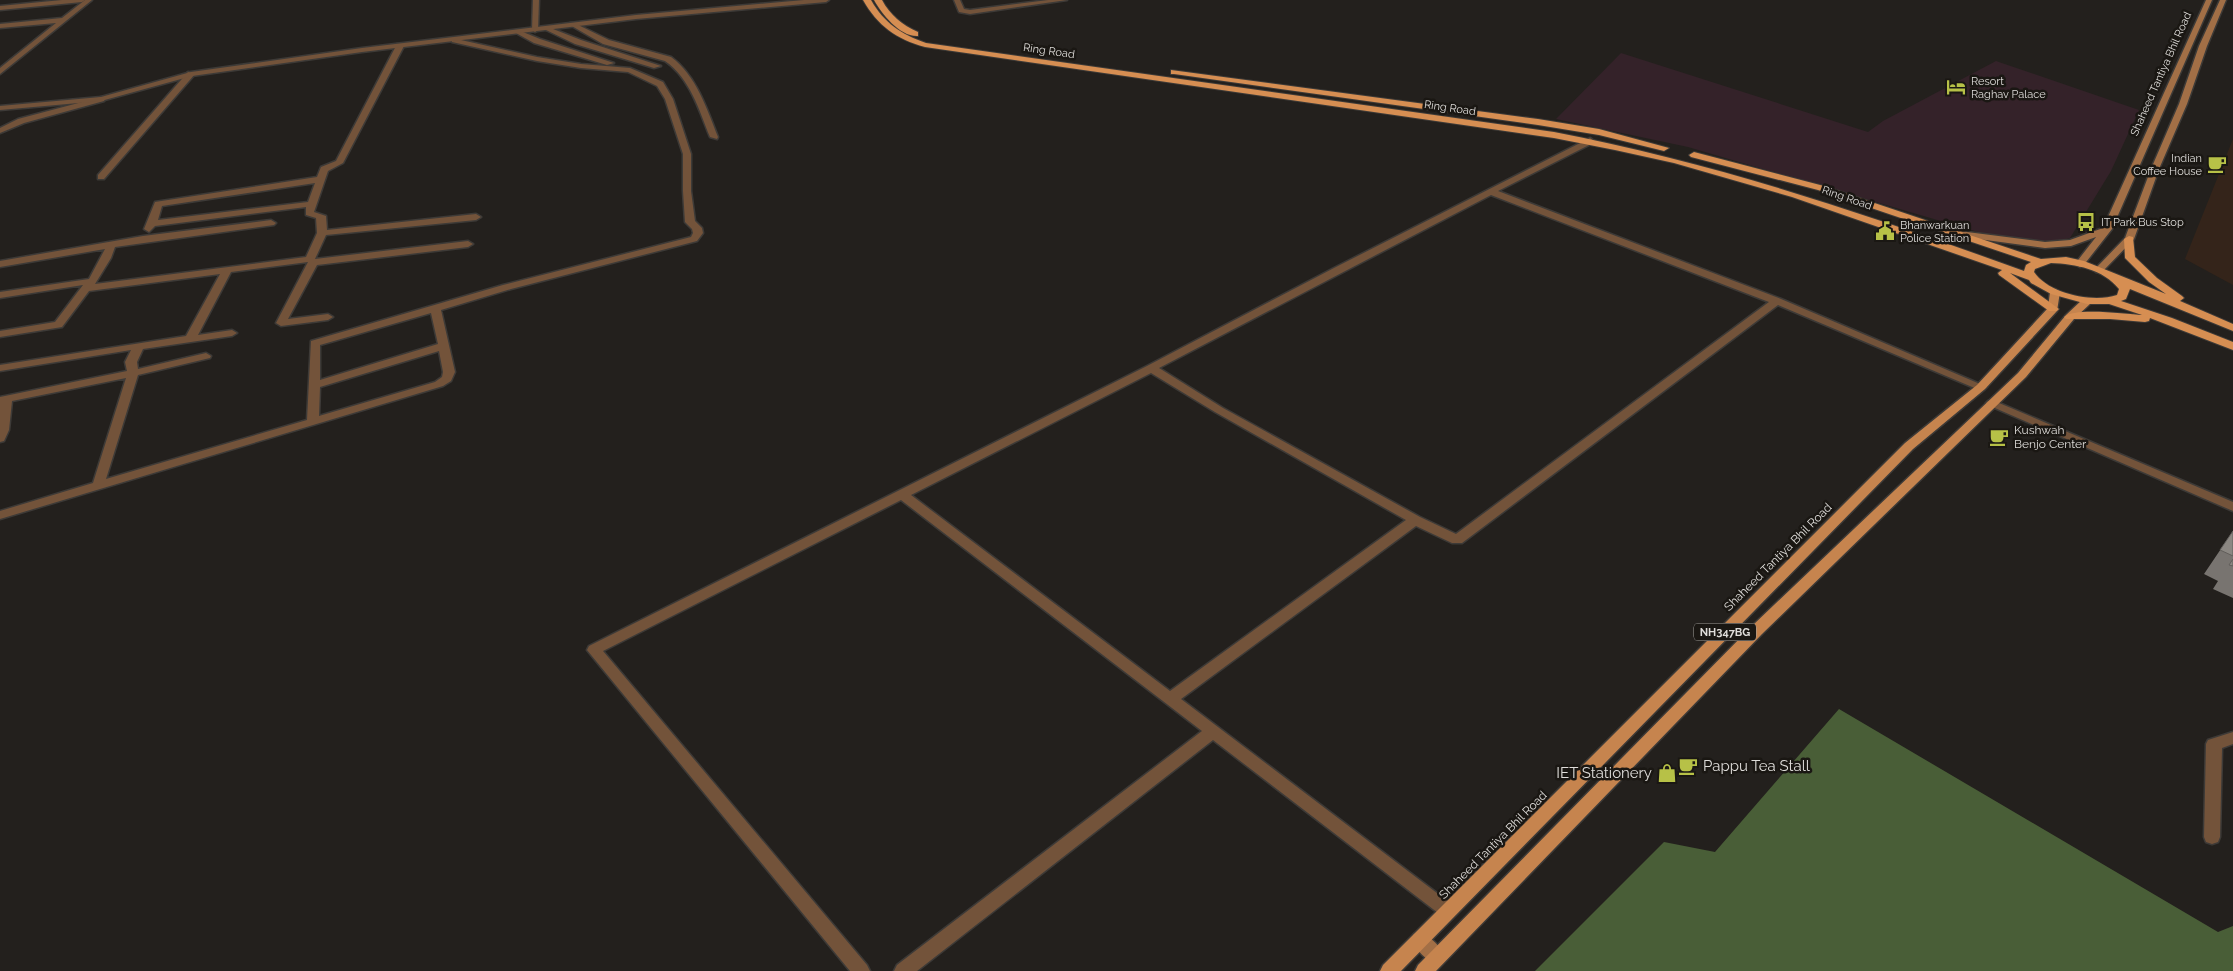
<svg xmlns="http://www.w3.org/2000/svg" width="2233" height="971" viewBox="0 0 2233 971" font-family="Raleway,sans-serif">
	<style>
		.commercial { fill: #342229 }
		.education { fill: #34241a }
		.forest { fill: #495e37 }
		.lines { fill: none; stroke-linecap: round; stroke-linejoin: round }
		.minor-casing { stroke: #3d3a37; stroke-width: 3 }
		.tertiary-casing { stroke: #3d3a37; stroke-width: 3 }
		.secondary-casing { stroke: #3d3a37; stroke-width: 3 }
		.primary-casing { stroke: #3d3a37; stroke-width: 3 }
		.trunk-casing { stroke: #3d3a37; stroke-width: 2 }
		.minor { fill: #73533a; fill-rule: evenodd }
		.tertiary { fill: #73533a; fill-rule: evenodd }
		.secondary { fill: #a26f46; fill-rule: evenodd }
		.primary { fill: #c6844e; fill-rule: evenodd }
		.trunk { fill: #d68e52; fill-rule: evenodd }
		.wall { fill: #787470 }
		.building { fill: #8b8782; stroke: #615e5b }
		.labels { text-anchor: middle; dominant-baseline: central; stroke-width: 5; stroke-linejoin: round; paint-order: stroke }
		.far-street-label { font-size: 11px; fill: #dfddda; stroke: #1a1713 }
		.far-poi-label { font-size: 11px; fill: #dfddda; stroke: #1a1713; text-anchor: start }
		.shield { fill: #1a1713; stroke: #a4a29e; stroke-width: 1 }
		.shield-label { font-size: 11px; font-weight: bold; fill: #dfddda }
		.poi-label { font-size: 12px; fill: #dfddda; stroke: #1a1713; text-anchor: start }
		.street-label { font-size: 12px; fill: #dfddda; stroke: #1a1713 }
		.near-poi-label { font-size: 15px; fill: #dfddda; stroke: #1a1713; text-anchor: start }
	</style>
	<rect width="100%" height="100%" fill="#23201d"/>
	<polygon class="commercial" points="1621,53 1868,132 1883,121 1996,61 2139,110 2111,171 2070,238 2048,243 2019,244 1688,147 1556,119"/>
	<polygon class="education" points="2233,139 2233,285 2185,259"/>
	<polygon class="forest" points="1839,709 2218,932 2233,926 2233,971 1535,971 1664,842 1715,852"/>
	<g class="lines">
		<g class="minor-casing">
			<g id="minor">
				<polygon points="62,0 85,0 82,2 0,10 0,6"/>
				<polygon points="533,0 539,0 538,30 535,32 532,30"/>
				<polygon points="954,0 960,0 964,9 970,10 1048,0 1067,0 970,14 959,12"/>
				<path d="M570,23H574L609,40L671,57C696,75 707,109 718,137L717,139L710,137C699,110 690,78 665,61L603,44L570,25Z"/>
				<polygon points="544,27 548,27 581,40 661,66 654,68 575,44 544,29"/>
				<polygon points="518,30 540,39 614,63 607,65 534,43 516,33 516,31"/>
				<path d="M452,38L537,57L581,64L630,68L663,82L673,99L691,154V191L695,221L702,228L703,233L697,241L511,289L441,310L455,372L451,381L443,386L0,519V511L93,483L126,378L12,401L9,430L4,441L0,442V397L127,371L125,362L131,350L0,371V365L186,336L220,274L89,291L62,327L0,337V331L55,322L83,285L0,298V292L89,279L105,249L0,267V261L143,236L271,220L276,223L274,225L115,247L111,258L95,284L306,257L317,233L316,218L306,215V207L155,226L149,232L144,229L155,202L317,177L321,167L336,161L397,44L404,46L343,163L328,171L314,212L326,216L327,230L476,214L481,217L476,220L326,235L315,259L468,241L473,244L468,247L317,265L288,319L328,314L333,317L328,320L281,326L276,323L308,262L231,272L198,335L232,330L237,333L232,336L143,349L137,362L138,369L206,353L211,356L210,358L138,375L106,479L307,420L311,341L503,285L691,237L693,233L692,229L685,222L683,191V154L665,99L657,86L628,72L581,68L537,61L452,42ZM315,183L308,202L158,220L162,206ZM431,313L438,344L320,380V345ZM439,351L443,372L442,377L435,382L319,416L320,387Z"/>
				<polygon points="188,72 195,74 104,179 98,179 98,175"/>
				<polygon points="101,97 105,99 104,101 24,123 0,133 0,128 18,119"/>
				<path d="M1590,138L1594,141L1593,143L1498,191L1781,299L1987,387L1981,390L1977,389L1778,305L1462,543H1452L1416,526L1181,699L1454,906L1457,911L1454,916L1448,919L1442,916L1213,740L917,971H894L897,965L1202,731L901,500L603,651L867,965L870,971H850L587,650L589,646L1147,366L1334,268ZM1491,195L1769,302L1456,534L1420,517L1223,408L1159,368ZM1151,373L1215,412L1406,520L1170,691L911,495Z"/>
				<polygon points="1992,400 2233,502 2233,511 1988,405 1986,403 1988,401"/>
				<polygon points="2233,732 2233,744 2222,748 2220,837 2218,842 2212,844 2206,842 2204,837 2206,744 2208,740"/>
			</g>
		</g>
		<g class="tertiary-casing">
			<g id="tertiary">
				<polygon points="85,0 92,0 0,74 0,68 56,23 0,28 0,24 62,18"/>
				<polygon points="804,0 829,0 826,2 636,19 362,52 192,76 101,101 0,110 0,106 101,97 191,72 362,48 636,15"/>
			</g>
		</g>
		<g class="secondary-casing">
			<g id="secondary">
				<polygon points="2206,0 2212,0 2112,229 2083,266 2080,267 2075,264 2096,237 2071,246 2045,248 1956,236 1956,232 1959,231 2045,242 2070,240 2103,228"/>
				<polygon points="2220,0 2226,0 2207,46 2187,104 2159,169 2134,239 2102,272 2096,272 2096,268 2125,238 2151,169 2179,104 2199,46"/>
				<path d="M1420,932C1430,936 1441,947 1446,957L1443,963L1437,965C1427,961 1416,950 1411,940L1414,934Z"/>
			</g>
		</g>
		<g class="primary-casing">
			<g id="primary">
				<polygon points="2055,289 2060,292 2057,311 1985,389 1913,449 1401,971 1380,971 1383,965 1905,443 1977,385 2048,308 2050,292"/>
				<polygon points="2087,298 2092,301 2091,303 2074,319 2026,377 1762,634 1436,971 1415,971 1418,965 1752,626 2018,373 2066,315 2083,299"/>
			</g>
		</g>
		<g class="trunk-casing">
			<g id="trunk">
				<path d="M863,0H871C884,23 901,34 926,43L1554,132C1716,163 1869,215 2024,271L2026,265L2031,262L1818,190L1691,157L1689,155L1694,152L1824,186L2041,259L2066,257L2084,261L2166,294L2149,282L2125,258L2124,239L2129,236L2133,237L2135,257L2157,278L2182,296L2184,298L2180,301L2233,324V331L2130,289L2126,299L2121,301L2172,318L2233,342V350L2150,318L2149,321L2145,322L2110,319H2066L2064,317C2074,307 2127,314 2142,315L2109,304H2087L2051,294L2031,283L2029,280L2010,273L2059,309L2057,311H2049L1999,275L1998,273L2002,270L1792,197L1674,163L1615,150L1554,138L925,47C896,39 878,26 863,0ZM2051,263C2076,264 2103,269 2119,289L2117,295C2093,303 2049,294 2034,272L2035,269Z"/>
				<path d="M874,0H882C890,15 902,25 918,32V36C900,37 882,14 874,0Z"/>
				<polygon points="1171,70 1538,119 1599,129 1669,148 1664,151 1599,135 1538,125 1174,74 1171,74"/>
			</g>
		</g>
		<use href="#minor" class="minor"/>
		<use href="#tertiary" class="tertiary"/>
		<use href="#secondary" class="secondary"/>
		<use href="#primary" class="primary"/>
		<use href="#trunk" class="trunk"/>
	</g>
	<polygon class="wall" points="2233,531 2233,598 2213,589 2218,581 2204,574"/>
	<g class="building">
		<polygon points="2233,531 2233,556 2220,550"/>
		<polygon points="2233,559 2233,566 2229,565"/>
	</g>
	<defs>
		<g id="hotel-bare" transform="scale(1.5)"><path d="M-6-4.5h1.5V1H6V5H4.5V3h-9V5H-6ZM-4 0a1.8 1.8 0 1 1 3.6 0ZM.5 0V-2.5h3Q6-2.5 6 0Z" fill="#b7c147" stroke="#1a1713" stroke-width="2.5" paint-order="stroke"/></g>
		<g id="cafe-bare" transform="scale(1.5)"><path d="M-5.5-4.5H6V0H3Q3 3.5 0 3.5H-2.5Q-5.5 3.5-5.5 0ZM3-3.2v2h1.7v-2ZM-6 4.5H4V6H-6Z" fill="#b7c147" stroke="#1a1713" stroke-width="2.5" paint-order="stroke"/></g>
		<g id="bus-bare" transform="scale(1.5)"><path d="M-5-6H5V4H4V6H2V4H-2V6H-4V4H-5ZM-3.5-4V0h7V-4ZM-3.5 1.2v1.5H-2V1.2ZM2 1.2v1.5H3.5V1.2Z" fill="#b7c147" stroke="#1a1713" stroke-width="2.5" paint-order="stroke"/></g>
		<g id="civic-bare" transform="scale(1.5)"><path d="M-.6-6.5H3V-4.5H.6V-3L4-1V1h2V6H-6V1h2V-1L-.6-3ZM-1.2 2.5V6h2.4V2.5Z" fill="#b7c147" stroke="#1a1713" stroke-width="2.5" paint-order="stroke"/></g>
		<g id="shop-bare" transform="scale(1.5)"><path d="M-5-2.5h2.3a2.7 3.5 0 0 1 5.4 0H5L5.5 6h-11ZM-1.5-2.5h3a1.5 2.3 0 0 0-3 0Z" fill="#b7c147" stroke="#1a1713" stroke-width="2.5" paint-order="stroke"/></g>
	</defs>
	<g fill-rule="evenodd">
		<use href="#hotel-bare" x="1956" y="87"/>
		<use href="#cafe-bare" x="2217" y="164"/>
		<use href="#bus-bare" x="2086" y="222"/>
		<use href="#civic-bare" x="1885" y="231"/>
		<use href="#cafe-bare" x="1999" y="437"/>
		<use href="#cafe-bare" x="1688" y="766"/>
		<use href="#shop-bare" x="1667" y="773"/>
	</g>
	<g class="labels">
		<g class="far-street-label">
			<text transform="translate(1049 51) rotate(8)">Ring Road</text>
			<text transform="translate(2161 74) rotate(-66)">Shaheed Tantiya Bhil Road</text>
			<text transform="translate(1450 108) rotate(8)">Ring Road</text>
			<text transform="translate(1847 198) rotate(19)">Ring Road</text>
		</g>
		<g class="far-poi-label">
			<text x="1971" y="81">Resort<tspan x="1971" dy="13">Raghav Palace</tspan></text>
			<text x="2202" y="158" text-anchor="end">Indian<tspan x="2202" dy="13">Coffee House</tspan></text>
			<text x="2101" y="222">IT Park Bus Stop</text>
			<text x="1900" y="225">Bhanwarkuan<tspan x="1900" dy="13">Police Station</tspan></text>
		</g>
		<rect class="shield" x="1694" y="623.5" width="62" height="17" rx="4"/>
		<g class="shield-label">
			<text x="1725" y="632">NH347BG</text>
		</g>
		<g class="poi-label">
			<text x="2014" y="430">Kushwah<tspan x="2014" dy="14">Benjo Center</tspan></text>
		</g>
		<g class="street-label">
			<text transform="translate(1778 557) rotate(-45)">Shaheed Tantiya Bhil Road</text>
			<text transform="translate(1493 845) rotate(-45)">Shaheed Tantiya Bhil Road</text>
		</g>
		<g class="near-poi-label">
			<text x="1703" y="766">Pappu Tea Stall</text>
			<text x="1652" y="773" text-anchor="end">IET Stationery</text>
		</g>
	</g>
</svg>
